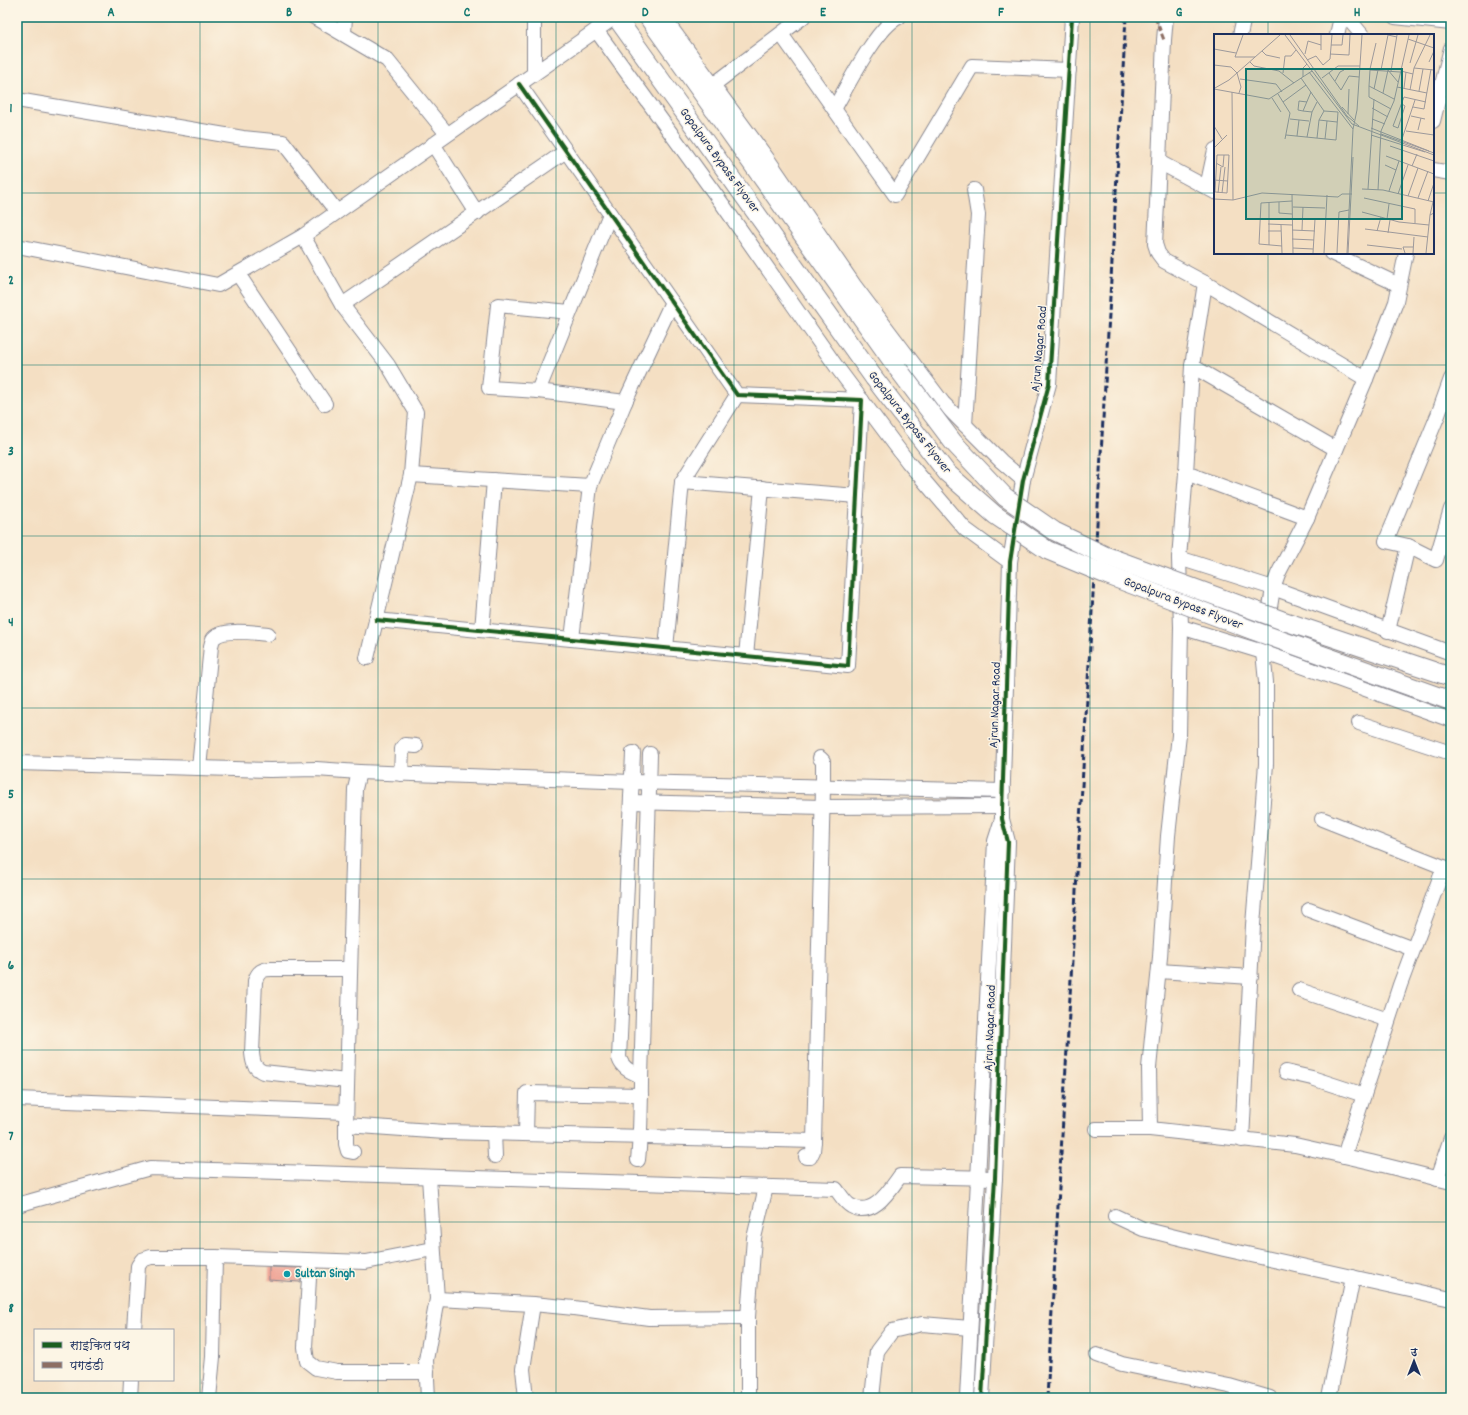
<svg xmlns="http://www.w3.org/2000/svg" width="1468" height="1415" viewBox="0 0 1468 1415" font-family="Dekko,'Playpen Sans Deva',sans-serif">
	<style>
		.building { fill: #ed9789 }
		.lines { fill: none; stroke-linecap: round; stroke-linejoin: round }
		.minor-casing { stroke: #888790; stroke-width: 16 }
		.major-casing { stroke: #888790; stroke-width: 20 }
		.minor { stroke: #fff; stroke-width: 14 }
		.major { stroke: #fff; stroke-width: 18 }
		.rail { stroke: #1b2f5e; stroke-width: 3; stroke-dasharray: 6 3; stroke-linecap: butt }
		.major-bridge-casing { stroke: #888790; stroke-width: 20; stroke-linecap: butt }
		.major-bridge { stroke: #fff; stroke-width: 18 }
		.quiet { stroke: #8d6e63; stroke-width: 3; stroke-dasharray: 6 3; stroke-linecap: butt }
		.cycleway-casing { stroke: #fcf5e5; stroke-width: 6 }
		.cycleway { stroke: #1b5e20; stroke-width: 4 }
		.grid { fill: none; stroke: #0f766e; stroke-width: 1; stroke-opacity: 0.55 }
		.culture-dot { fill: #0f9aa8; stroke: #fcf5e5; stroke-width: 1.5 }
		.labels { text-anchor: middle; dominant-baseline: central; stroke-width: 3; stroke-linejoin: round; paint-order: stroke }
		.street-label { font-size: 13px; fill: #1b2f5e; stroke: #fcf5e5 }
		.culture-label { font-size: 13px; font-weight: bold; fill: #0d838f; stroke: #fcf5e5; text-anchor: start }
		.inset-road { fill: none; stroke: #9d999b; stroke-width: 1 }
		.view { fill: #0f766e; fill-opacity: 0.15; stroke: #0f766e; stroke-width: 2 }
		.inset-edge { fill: none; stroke: #1b2f5e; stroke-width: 2 }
		.neatline { fill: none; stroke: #0f766e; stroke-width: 1.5 }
		.grid-label { font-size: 13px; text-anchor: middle; font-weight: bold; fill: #0f766e }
	</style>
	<rect width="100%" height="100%" fill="#fcf5e5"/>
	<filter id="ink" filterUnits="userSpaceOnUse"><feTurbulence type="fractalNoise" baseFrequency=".025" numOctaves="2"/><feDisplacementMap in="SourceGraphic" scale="8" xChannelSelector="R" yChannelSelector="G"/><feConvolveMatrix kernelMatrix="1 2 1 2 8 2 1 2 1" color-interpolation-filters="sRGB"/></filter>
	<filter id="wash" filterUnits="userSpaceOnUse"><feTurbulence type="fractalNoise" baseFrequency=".012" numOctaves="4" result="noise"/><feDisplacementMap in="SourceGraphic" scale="16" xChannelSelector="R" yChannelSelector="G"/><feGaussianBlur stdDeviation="0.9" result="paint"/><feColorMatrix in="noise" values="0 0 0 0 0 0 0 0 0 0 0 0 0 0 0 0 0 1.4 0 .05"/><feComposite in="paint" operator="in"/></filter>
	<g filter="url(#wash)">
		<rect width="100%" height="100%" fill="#f4dfc3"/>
		<g id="blocks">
			<polygon class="building" points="269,1267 301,1268 300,1282 269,1280"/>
		</g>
	</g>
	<g filter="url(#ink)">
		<use href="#blocks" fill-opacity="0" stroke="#888790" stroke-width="1"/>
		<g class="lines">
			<g class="minor-casing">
				<g id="minor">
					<polyline points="314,17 387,60 447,134"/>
					<polyline points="534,17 534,73"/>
					<polyline points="663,17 769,161 854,285 943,403 1001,461 1023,480"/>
					<polyline points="1166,17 1164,40 1159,162 1215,192"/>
					<polyline points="1347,17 1362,35"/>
					<polyline points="1395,17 1451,23"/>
					<polyline points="596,30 723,205 836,366 908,462 965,529 1010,562"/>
					<polyline points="344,33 345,17"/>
					<polyline points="781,34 895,195 972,66 1069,70"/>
					<polyline points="1240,35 1244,17"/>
					<polyline points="1337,35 1341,17"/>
					<polyline points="713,85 803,17"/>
					<polyline points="17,100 243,138 283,142 337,212"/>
					<path d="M834,109C847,87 877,26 899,17"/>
					<polyline points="1433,121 1451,48"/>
					<polyline points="433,144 477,213"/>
					<polyline points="1159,162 1155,244 1158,253 1164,261 1205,283 1366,379"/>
					<polyline points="1433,170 1451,173"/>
					<polyline points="1207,187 1215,150"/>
					<polyline points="610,214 538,391 625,402 672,302"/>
					<polyline points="303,236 342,305 388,365 416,412 411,475 367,658"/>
					<polyline points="17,246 218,285 303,236 615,17"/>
					<polyline points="1331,253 1399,285"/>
					<polyline points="238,274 325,404"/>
					<polyline points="342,305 566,151"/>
					<polyline points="1192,366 1336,449"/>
					<polyline points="1451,379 1438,415 1386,541 1408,546 1436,560 1451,509"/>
					<polyline points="538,391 489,388 498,305 570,312"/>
					<polyline points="965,425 978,215 974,190"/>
					<polyline points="1186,473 1307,518"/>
					<polyline points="411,475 590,486"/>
					<polyline points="682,482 857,496"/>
					<polyline points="1179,558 1273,588 1451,653"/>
					<polyline points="376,620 848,666 862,400 737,395 519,84"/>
					<polyline points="1181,627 1263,652 1451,720"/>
					<polyline points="482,630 494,480"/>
					<polyline points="1388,631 1408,546"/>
					<polyline points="572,639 590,486 625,402"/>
					<polyline points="666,648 682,482 737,395"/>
					<polyline points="746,656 762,488"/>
					<polyline points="1359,723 1451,753"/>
					<path d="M633,753L619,1058C623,1069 630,1071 641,1076"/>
					<polyline points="17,763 270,770 316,769 359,772"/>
					<path d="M199,768L211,646C212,643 212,640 214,638C222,628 256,633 268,634"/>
					<polyline points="401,774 402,749 405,745 416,746"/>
					<polyline points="631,802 822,807 1002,806"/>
					<polyline points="1322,819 1451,870"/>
					<polyline points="1309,910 1413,949"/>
					<polyline points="1159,971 1251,977"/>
					<polyline points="1299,990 1388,1020"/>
					<polyline points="1286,1072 1312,1078 1364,1095"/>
					<path d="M347,1081L263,1072C254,1068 253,1063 252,1053L255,981C258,971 263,969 272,969H350"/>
					<polyline points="17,1099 346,1112"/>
					<polyline points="346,1125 445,1132 814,1141"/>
					<polyline points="1096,1129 1150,1129 1295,1145 1371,1162 1451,1182"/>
					<polyline points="1150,1129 1149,1068 1160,957 1168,836 1179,735 1181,627 1179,558 1186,473 1192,366 1205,283"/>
					<polyline points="494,1133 495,1156"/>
					<polyline points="526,1134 527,1093 641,1095"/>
					<polyline points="1242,1140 1253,925 1266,764 1266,682 1263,652 1273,588 1278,574 1307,518 1366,379 1396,302 1406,253"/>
					<polyline points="353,1152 348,1151 346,1144 346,1125 355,789 359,772 632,782 1003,791"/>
					<polyline points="1344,1156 1400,985 1444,867"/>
					<polyline points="806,1157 810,1157 813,1151 814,1141 823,788 823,761 820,758"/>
					<path d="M638,1160C642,1123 640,1085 642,1048C645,950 647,852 650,754"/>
					<polyline points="1437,1179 1451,1138"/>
					<path d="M17,1205L150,1168L836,1189C840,1194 845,1203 851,1206C873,1218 889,1191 900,1176L995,1178"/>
					<polyline points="1115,1216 1143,1229 1224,1249 1451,1299"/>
					<polyline points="310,1261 305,1347 307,1361 316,1368 337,1372 427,1372"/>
					<polyline points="437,1299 533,1304 574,1308 649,1318 748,1317"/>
					<polyline points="134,1330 138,1266 142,1260 151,1257 215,1257 366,1262 433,1249"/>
					<polyline points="1097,1355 1122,1364 1229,1386 1270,1398"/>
					<polyline points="130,1398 131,1380"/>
					<polyline points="209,1398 213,1357 215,1257"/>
					<polyline points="428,1398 426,1360 437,1299 429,1177"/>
					<polyline points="526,1398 523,1369 533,1304"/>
					<polyline points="748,1398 748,1317 754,1238 766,1187"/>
					<polyline points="872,1398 877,1351 892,1331 922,1324 970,1328"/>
					<polyline points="967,1398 995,841 1002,819"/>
					<polyline points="982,1398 995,1178 1008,842 1002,819 1002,811 1010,562 1023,480 1049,384 1072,17"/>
					<polyline points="1329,1398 1353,1277"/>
				</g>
			</g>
			<g class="major-casing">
				<g id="major">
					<polyline points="616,17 874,378"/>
					<polyline points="648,17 898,369"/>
				</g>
			</g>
			<use href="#minor" class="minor"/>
			<use href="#major" class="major"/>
			<polyline class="rail" points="1047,1398 1126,17"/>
			<g class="major-bridge-casing">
				<g id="major-bridge">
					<polyline points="898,369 953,442 1005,497 1054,531 1106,556 1281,620 1451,677"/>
					<polyline points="874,378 947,473 995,515 1047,550 1107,575 1252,630 1451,701"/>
				</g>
			</g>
			<use href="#major-bridge" class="major-bridge"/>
			<polyline class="quiet" points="1155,17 1164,40"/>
			<g class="cycleway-casing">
				<g id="cycleway">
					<polyline points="376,620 848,666 862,400 737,395 519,84"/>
					<polyline points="982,1398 995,1178 1008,842 1002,819 1002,811 1010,562 1023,480 1049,384 1072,17"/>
				</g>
			</g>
			<use href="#cycleway" class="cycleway"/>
		</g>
	</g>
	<path class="grid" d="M200,17V1398M378,17V1398M556,17V1398M734,17V1398M912,17V1398M1090,17V1398M1268,17V35M17,193H1215M1433,193H1451M1268,253V1398M17,365H1451M17,536H1451M17,708H1451M17,879H1451M17,1050H1451M17,1222H1451"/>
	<circle class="culture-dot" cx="287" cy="1274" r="4"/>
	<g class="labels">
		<g class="street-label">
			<text transform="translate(719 161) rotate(54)">Gopalpura Bypass Flyover</text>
			<text transform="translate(1040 349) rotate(-85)">Ajrun Nagar Road</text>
			<text transform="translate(909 423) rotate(52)">Gopalpura Bypass Flyover</text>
			<text transform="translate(1183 604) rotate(21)">Gopalpura Bypass Flyover</text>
			<text transform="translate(996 705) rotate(-88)">Ajrun Nagar Road</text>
			<text transform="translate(991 1028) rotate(-88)">Ajrun Nagar Road</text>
		</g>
		<g class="culture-label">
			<text x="295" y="1274">Sultan Singh</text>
		</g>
	</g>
	<g transform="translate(1214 34)">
		<rect width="220" height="220" fill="#f4dfc3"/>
		<path class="inset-road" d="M29,1L21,23H41M71,1L138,90L220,121M76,1L133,82L145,92M194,5L220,14M117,11H128L129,1M0,15L22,19M107,16V1M48,17L52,21L66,24M91,20L94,7L107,11M116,20L135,21L136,1M116,25L118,1M93,26L102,22L109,31L116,25M36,28L40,32L65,37L80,49M215,28L220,17M196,29L204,1M0,31L17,33L23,39L27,53L25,59M200,34L220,36M156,35L162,9M167,36L174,1L183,3M177,37L183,1M187,37L199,40M95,38L139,95M69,39L71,22H77L82,16M115,39L127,56L135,42L145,43M89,43V34L93,30M108,44L124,32H146M26,45L62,50L68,58M121,47L126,38L130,36M155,52V63L177,75M183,53L213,59M1,54L15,46L66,1M190,54L192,38M0,55L55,65L98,37M160,55L164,36M196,56L200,34L216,1M205,57L209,35M97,58L89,77L98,78L103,68M169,59L174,36L184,48M64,60L76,79L71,105M58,64L67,78M180,65L155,52L156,36L186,38M69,68L92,51M188,70L191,72L184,94L179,92L190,63L212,68M128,73L140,86M199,73L210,75L217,35M158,74L174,83M89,77L84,76L85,67L93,68M134,80L135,55M197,82L211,85M76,85L95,87M158,85L171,90M105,86L123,88M0,92L8,105M157,94L215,117M204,96L207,84M192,97L220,101M167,100L220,119M72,101L122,106L124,78L110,77L87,44M157,101L211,118M83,102L85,86M93,103L98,78M103,104L105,86L110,77M111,105L113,87M188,105L201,66M176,112L220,127M0,114L13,101M3,121H15L13,159L1,158ZM172,122L220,140M2,129L9,133L10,121M171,131L182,136M198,132L203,120M0,146L14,147M148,155L169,156L220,168M154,155L160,65M164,156L167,97L180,67L195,1M175,157L185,127M4,159L7,133M8,159L11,133M78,160L79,219M184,160L194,131M194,162L204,134M150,164L201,175V189M204,164L214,137M0,165L19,166L18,58M19,166L48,159L124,163L128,160H138M214,167L220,149M65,168V179L78,180M79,173L111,174M148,178L185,188L215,191M216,181L219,168M89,185H111M173,185L175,170M54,190L78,191M67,191L68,219M151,195L214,203M78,196L101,197M88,196L89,173M54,197H67M163,197L167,183M174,199L176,186M78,205L100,206M55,211V168M153,211L188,215M68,212L45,210L47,169L78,167M79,214L99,215M99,219L101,185M110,219L113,161M123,219L125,178L135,176M133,219L139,95L143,76L148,1M134,219L139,123M191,219L189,213H199M199,219L200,203M212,219L216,181L220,179"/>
		<path class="view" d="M32,35H188V185H32Z"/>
		<rect width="220" height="220" class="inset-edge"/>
	</g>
	<rect width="1468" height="1415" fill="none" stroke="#fcf5e5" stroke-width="44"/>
	<rect x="34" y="1329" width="140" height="52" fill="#fcf5e5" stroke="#a2a6af"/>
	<rect x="42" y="1342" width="20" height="6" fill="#1b5e20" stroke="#a2a6af"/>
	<text x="70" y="1349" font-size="12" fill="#1b2f5e">साइकिल पथ</text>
	<rect x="42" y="1362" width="20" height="6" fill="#8d6e63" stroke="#a2a6af"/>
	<text x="70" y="1369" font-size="12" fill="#1b2f5e">पगडंडी</text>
	<g transform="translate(1414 1361)" stroke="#fcf5e5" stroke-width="3" paint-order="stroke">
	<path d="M0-3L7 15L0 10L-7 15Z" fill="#1b2f5e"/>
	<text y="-6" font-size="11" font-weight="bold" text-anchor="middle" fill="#1b2f5e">उ</text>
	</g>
	<rect x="22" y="22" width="1424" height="1371" class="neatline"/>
	<g class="grid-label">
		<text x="111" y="16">A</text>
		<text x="289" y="16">B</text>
		<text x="467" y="16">C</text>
		<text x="645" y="16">D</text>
		<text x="823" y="16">E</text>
		<text x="1001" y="16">F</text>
		<text x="1179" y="16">G</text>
		<text x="1357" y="16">H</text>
		<text x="11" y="112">1</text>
		<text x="11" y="284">2</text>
		<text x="11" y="455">3</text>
		<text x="11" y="626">4</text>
		<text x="11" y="798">5</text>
		<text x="11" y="969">6</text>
		<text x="11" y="1140">7</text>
		<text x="11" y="1312">8</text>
	</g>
</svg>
